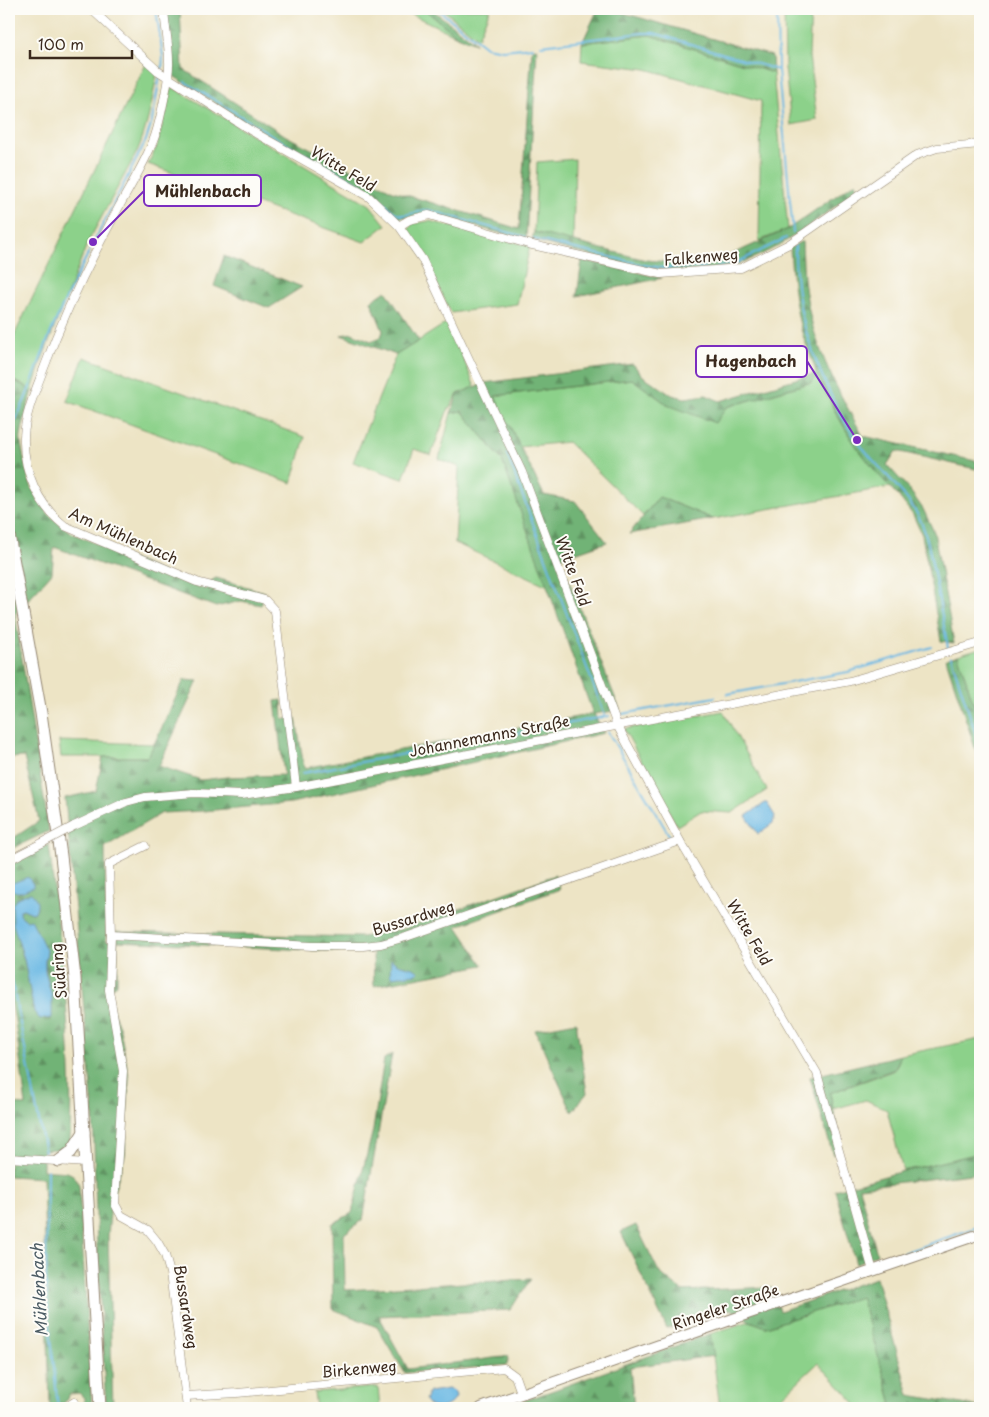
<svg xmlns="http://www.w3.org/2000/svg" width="989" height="1417" viewBox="0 0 989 1417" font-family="'Playpen Sans',sans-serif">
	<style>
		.grass { fill: #8cd18a; stroke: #647e54 }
		.forest { fill: url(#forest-firs); stroke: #566e4a; fill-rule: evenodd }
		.water { fill: #68b7e3; stroke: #527080 }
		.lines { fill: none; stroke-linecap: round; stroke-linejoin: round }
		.stream { stroke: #68b7e3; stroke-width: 2 }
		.minor-casing { stroke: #948772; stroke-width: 9 }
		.tertiary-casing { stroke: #948772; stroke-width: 12 }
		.secondary-casing { stroke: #948772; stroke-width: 13 }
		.minor { stroke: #fff; stroke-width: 8 }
		.tertiary { stroke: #fff; stroke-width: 10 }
		.secondary { stroke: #fff; stroke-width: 11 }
		.minor-bridge-casing { stroke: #948772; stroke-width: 9; stroke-linecap: butt }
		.minor-bridge { stroke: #fff; stroke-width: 8 }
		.labels { text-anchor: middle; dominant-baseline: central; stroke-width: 4; stroke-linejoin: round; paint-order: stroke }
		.street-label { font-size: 15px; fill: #3b2a1e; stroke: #fdfcf7 }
		.water-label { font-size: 16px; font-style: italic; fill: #4b5b63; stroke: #fdfcf7 }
		.leader { fill: none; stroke: #7b2cbf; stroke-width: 2 }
		.callout-dot { fill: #7b2cbf; stroke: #fdfcf7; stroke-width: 2 }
		.callout { fill: #fdfcf7; stroke: #7b2cbf; stroke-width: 2 }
		.callout-label { font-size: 16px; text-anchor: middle; font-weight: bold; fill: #3b2a1e }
	</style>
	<defs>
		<pattern id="forest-firs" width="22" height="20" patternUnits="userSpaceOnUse" patternTransform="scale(1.25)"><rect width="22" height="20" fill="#71b376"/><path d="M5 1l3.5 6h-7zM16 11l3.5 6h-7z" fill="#5e9260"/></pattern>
	</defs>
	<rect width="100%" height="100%" fill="#fdfcf7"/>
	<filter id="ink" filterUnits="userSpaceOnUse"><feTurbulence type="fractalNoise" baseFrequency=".02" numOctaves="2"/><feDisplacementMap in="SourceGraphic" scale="10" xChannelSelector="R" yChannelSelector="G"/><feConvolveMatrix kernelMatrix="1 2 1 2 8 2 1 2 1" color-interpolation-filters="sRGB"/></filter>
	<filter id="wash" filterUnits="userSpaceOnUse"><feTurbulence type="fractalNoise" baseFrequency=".0096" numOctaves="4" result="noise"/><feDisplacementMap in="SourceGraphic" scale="20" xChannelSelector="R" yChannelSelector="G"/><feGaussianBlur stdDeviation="1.12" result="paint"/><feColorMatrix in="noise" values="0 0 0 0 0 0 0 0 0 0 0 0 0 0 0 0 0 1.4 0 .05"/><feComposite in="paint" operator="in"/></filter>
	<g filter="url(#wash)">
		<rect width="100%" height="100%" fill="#ede4c5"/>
		<g class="grass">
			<polygon points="400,9 424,9 457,36"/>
			<polygon points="442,9 490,9 478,38"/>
			<polygon points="784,9 811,9 809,56 817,120 791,125 785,68"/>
			<polygon points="649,35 773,73 788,229 759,241 761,101 646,69 581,61 582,43"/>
			<path d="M146,64L157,74C152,101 148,126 137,152L87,244L41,362L31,394L26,386L9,379V346Z"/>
			<polygon points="172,87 370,205 386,225 364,242 148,164 157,146"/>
			<polygon points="575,159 573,243 534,232 537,162"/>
			<polygon points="429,221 530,246 517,304 451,313 424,258 408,231 412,224"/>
			<polygon points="448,322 475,387 458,394 447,412 431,455 414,449 403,479 353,462 396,355"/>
			<polygon points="84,357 305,437 292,483 67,401"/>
			<polygon points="818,376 835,411 853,442 890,487 713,519 659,497 643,516 568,442 519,447 495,396 632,379 668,405 727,407 812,382"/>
			<polygon points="462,411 502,460 548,586 455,543 459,467 439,459 451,413"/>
			<polygon points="980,648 980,723 958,655"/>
			<polygon points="723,711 767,790 732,813 701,811 677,826 624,729"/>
			<polygon points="59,741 154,744 148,757 61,757"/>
			<polygon points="980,1039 980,1153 903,1171 887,1110 866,1100 833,1109 830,1093 895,1070 901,1055"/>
			<polygon points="862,1296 892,1404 876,1408 860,1408 818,1363 770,1408 720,1408 710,1334 750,1321 766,1327"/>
			<polygon points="378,1387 380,1408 316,1408 314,1392"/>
		</g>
		<g class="forest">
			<polygon points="166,9 180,9 183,69 286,136 393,191 519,229 532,49 537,48 526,240 429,214 399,218 393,215 369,193 252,127 172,75"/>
			<polygon points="424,9 431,9 476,43 457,36"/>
			<polygon points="598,9 610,9 772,56 773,73 649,35 582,43"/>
			<path d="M856,182L857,190C820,217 782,250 737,264C672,284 596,256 532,240L534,232L646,260L680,263L724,258L788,229Z"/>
			<path d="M802,241C803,261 803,280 807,299C814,348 839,393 863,436L980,462V470L896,451L887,465L908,488L923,509L934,532L954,643L941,641L922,535L913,515L899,497L876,472L853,442L835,411L818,376L812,382L727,407L715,423L668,405L632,379L495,396L544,495L575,501L607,542L560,558L620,710L594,714L604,733L291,803L204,811L162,813L105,847L106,941H116V932L362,937L403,929L555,875L560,889L457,926L483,965L374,986L373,953L117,941V984L106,993L120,1029L129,1078L125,1155L111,1202L108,1236L113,1408H106L97,1247L93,1110L65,798L96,791L103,757H148L184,680L198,681L159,766L201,780L227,777L284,775L275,701L282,700L283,719L296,718L304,768L593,714L502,460L462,411L451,413L458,394L484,383L633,364L643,376L672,395L685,398L706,395L720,401L816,373C813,358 805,344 801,329C794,302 792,276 790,248Z"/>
			<polygon points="224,256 302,287 269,308 214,286"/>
			<polygon points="582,260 662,278 577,296"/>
			<polygon points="386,291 419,341 396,355 341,335 352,333 371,341 381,337 383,331 371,301"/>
			<path d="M9,379L26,386L31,394C28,408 23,422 21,436C20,443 23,452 24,459C29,492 45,517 74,534L199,588L216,578L265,592L261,605L241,601L216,607L54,547L52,573L15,614L49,831L9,850V841L39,821L24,757L9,758V516L11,515L9,504Z"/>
			<polygon points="659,497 713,519 629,534"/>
			<polygon points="958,655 980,723 980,763 946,659"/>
			<path d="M49,844C60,943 74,1042 70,1142L60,1149L43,1150V1170C59,1173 75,1167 79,1186L92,1408H81L84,1406V1398L79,1393L70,1394L63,1405L50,1406L43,1178L9,1176V1104L26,1105L15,1021L9,990V866ZM17,898L37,906L35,911L32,913L23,909L20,911V915L26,920L47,952C43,968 48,981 52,997L34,1012L24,959L21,954Z"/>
			<polygon points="576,1022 587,1093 572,1112 535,1030"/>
			<polygon points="392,1054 363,1220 344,1234 345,1290 531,1279 510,1310 379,1316 408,1369 509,1356 507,1365 405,1373 377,1327 333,1309 332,1224 352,1213 373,1130 384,1059"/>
			<polygon points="901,1055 895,1069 830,1093 841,1146 833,1155 810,1077"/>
			<polygon points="980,1153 980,1173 859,1187 877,1254 856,1264 835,1190 903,1171"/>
			<polygon points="636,1225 659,1272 682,1291 772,1287 780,1311 876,1278 909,1395 980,1407 980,1408 876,1408 892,1404 861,1297 766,1327 750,1321 730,1309 667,1329 621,1232"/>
			<polygon points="710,1334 714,1356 630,1367 634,1408 504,1408"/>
		</g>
		<g class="water">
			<polygon points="765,803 767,803 775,816 773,823 758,834 746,816"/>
			<path d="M28,877L33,884V887C25,890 17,896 11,888L13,883Z"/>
			<path d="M29,893H31C37,899 39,903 35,912L32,913L23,909L20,910V915L26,920L31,919L47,952L45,961V971L52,997V1018L40,1019L34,1012L24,959L13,924L12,905L17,898Z"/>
			<path d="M391,959C398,968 411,964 419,972L416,974L392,977L390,975Z"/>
			<path d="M448,1389L454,1391L456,1396C451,1409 431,1413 425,1400L429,1392Z"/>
		</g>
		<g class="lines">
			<g class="stream">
				<polyline points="156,9 163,57 162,69"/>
				<polyline points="437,9 486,47 503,50 533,47"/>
				<polyline points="777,9 778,70 793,232"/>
				<polyline points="541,45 642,33 654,33 778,70"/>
				<polyline points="185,82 293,148 361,185 379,199"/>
				<path d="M383,202C402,223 405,213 428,210L525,237"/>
				<polyline points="533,239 644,265 663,268 705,267"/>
				<path d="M795,246C795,263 796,281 799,299C805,342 832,406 858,442C876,466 900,486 916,512C928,532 930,555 935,578C939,601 944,625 948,648"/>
				<polyline points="717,266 738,262 786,238"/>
				<path d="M9,432C30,396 40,354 58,316C85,256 117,199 146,140L152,121L160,76"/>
				<polyline points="507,454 605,716"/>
				<polyline points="951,657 980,747"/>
				<polyline points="728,694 848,672 932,647"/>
				<polyline points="617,715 715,697"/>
				<polyline points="608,732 672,840"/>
				<polyline points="303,773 609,716"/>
				<polyline points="9,966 45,1152"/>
				<polyline points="47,1170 46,1287 58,1408"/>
				<polyline points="900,1254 980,1226"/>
			</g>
		</g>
	</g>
	<g filter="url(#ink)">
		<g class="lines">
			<g class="minor-casing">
				<g id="minor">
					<polyline points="91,9 158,71 250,130 369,197 399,226 422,259 522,472 617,725 680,841 817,1073 873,1271"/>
					<path d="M164,9C165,26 169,44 169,61C170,76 160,121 155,136C145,165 126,192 112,220C86,268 63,317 44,368C36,389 25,414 24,437C23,471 38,505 65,526L197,582L265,600L275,611L296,787"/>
					<polyline points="399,226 409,220 429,215 528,244 661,274 741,268 789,244 917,155 937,148 980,144"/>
					<polyline points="74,826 126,802 145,797 194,793 242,795 296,787 850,681 980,643"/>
					<polyline points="9,860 42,843"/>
					<polyline points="111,935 109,864 145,846"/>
					<polyline points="9,1158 87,1163"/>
					<polyline points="186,1396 237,1393 504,1368 515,1376 521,1393"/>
					<polyline points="65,1408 74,1402"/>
					<polyline points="187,1408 170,1273 165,1255 157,1241 148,1230 121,1215 115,1204 123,1071 109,990 111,935 312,946 363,946 381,944 406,937 680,841"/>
				</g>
			</g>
			<g class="tertiary-casing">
				<polyline id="tertiary" points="481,1408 750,1313 980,1234"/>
			</g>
			<g class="secondary-casing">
				<g id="secondary">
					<polyline points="9,535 41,713 61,856 75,978 100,1408"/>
					<polyline points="59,1161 71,1152 84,1132"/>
				</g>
			</g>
			<use href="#minor" class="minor"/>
			<use href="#tertiary" class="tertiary"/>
			<use href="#secondary" class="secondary"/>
			<g class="minor-bridge-casing">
				<polyline id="minor-bridge" points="42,843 74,826"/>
			</g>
			<use href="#minor-bridge" class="minor-bridge"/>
		</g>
	</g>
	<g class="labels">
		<g class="street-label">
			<text transform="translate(344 168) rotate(31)">Witte Feld</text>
			<text transform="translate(701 256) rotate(-5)">Falkenweg</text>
			<text transform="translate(124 535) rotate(24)">Am Mühlenbach</text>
			<text transform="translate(574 571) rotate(70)">Witte Feld</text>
			<text transform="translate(489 735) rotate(-11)">Johannemanns Straße</text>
			<text transform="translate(413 917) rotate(-17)">Bussardweg</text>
			<text transform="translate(750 932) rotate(60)">Witte Feld</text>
			<text transform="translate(58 971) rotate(-95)">Südring</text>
			<text transform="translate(725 1306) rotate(-19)">Ringeler Straße</text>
			<text transform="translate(187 1307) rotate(81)">Bussardweg</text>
			<text transform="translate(359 1368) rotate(-5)">Birkenweg</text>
		</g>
		<g class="water-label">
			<text transform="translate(38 1290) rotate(-93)">Mühlenbach</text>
		</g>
	</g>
	<path class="leader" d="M93 242L144 191M857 440L807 361"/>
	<g class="callout-dot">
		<circle cx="93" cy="242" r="5"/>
		<circle cx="857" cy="440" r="5"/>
	</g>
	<g class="callout">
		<rect x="144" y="175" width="117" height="31" rx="5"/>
		<rect x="696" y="346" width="111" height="31" rx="5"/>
	</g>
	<g class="callout-label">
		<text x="203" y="197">Mühlenbach</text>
		<text x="751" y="367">Hagenbach</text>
	</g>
	<rect width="989" height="1417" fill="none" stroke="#fdfcf7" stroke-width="30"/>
	<path d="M30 50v8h102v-8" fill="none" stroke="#3b2a1e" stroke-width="2.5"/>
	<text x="38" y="50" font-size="15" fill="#3b2a1e" stroke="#fdfcf7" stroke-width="4" paint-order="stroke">100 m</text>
</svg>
